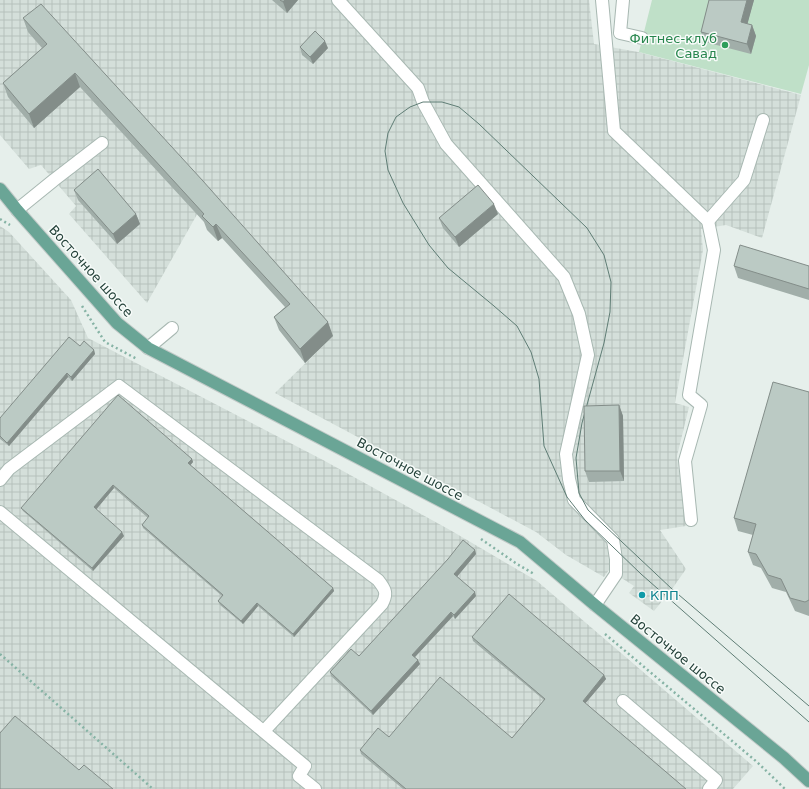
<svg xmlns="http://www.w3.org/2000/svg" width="809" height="789" viewBox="0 0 809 789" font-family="'DejaVu Sans',sans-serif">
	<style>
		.industrial { fill: url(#industrial-grid) }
		.garden { fill: #bfe0c8 }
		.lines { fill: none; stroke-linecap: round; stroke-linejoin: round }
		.minor-casing { stroke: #a8b8b2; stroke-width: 14 }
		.major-casing { stroke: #c2cac8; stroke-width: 14 }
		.path { stroke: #86b3a5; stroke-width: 2.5; stroke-dasharray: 2 3; stroke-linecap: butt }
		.minor { stroke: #fff; stroke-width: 12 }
		.major { stroke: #6aa596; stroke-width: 12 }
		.tram { stroke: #5f7d75; stroke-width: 1 }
		.wall { fill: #a1aea9 }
		.shaded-wall { fill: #838d89 }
		.building { fill: #bbcac4; stroke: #838d89 }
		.leisure-dot { fill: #2e9e5b; stroke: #f7fbf9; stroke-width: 1.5 }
		.culture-dot { fill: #0f9aa8; stroke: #f7fbf9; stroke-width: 1.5 }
		.labels { text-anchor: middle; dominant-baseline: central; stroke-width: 3; stroke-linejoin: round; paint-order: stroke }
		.leisure-label { font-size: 13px; fill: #27864d; stroke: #f7fbf9; text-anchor: end }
		.street-label { font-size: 13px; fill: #24423a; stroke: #f7fbf9 }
		.culture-label { font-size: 13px; fill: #0d838f; stroke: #f7fbf9; text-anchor: start }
	</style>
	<defs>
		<pattern id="industrial-grid" width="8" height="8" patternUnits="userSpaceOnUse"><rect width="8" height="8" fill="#d4dfda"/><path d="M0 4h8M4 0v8" fill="none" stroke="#b6c1bc"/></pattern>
	</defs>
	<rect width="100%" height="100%" fill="#e6efeb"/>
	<g class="industrial">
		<polygon points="0,0 589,0 594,44 638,52 801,95 762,238 726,225 701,229 703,250 675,403 689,407 677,456 686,526 660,530 686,569 672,589 654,611 629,593 634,586 609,570 604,577 566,555 536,532 275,393 333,336 208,195 147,303 69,214 76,206 41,165 29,169 0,135"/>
		<polygon points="0,226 9,232 71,300 88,338 323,460 450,530 537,581 753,766 733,789 0,789"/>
	</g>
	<polygon class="garden" points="652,0 809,0 809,65 801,94 639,52"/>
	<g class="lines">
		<g class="minor-casing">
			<g id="minor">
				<polyline points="338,0 418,88 423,102 446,144 564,277 579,314 588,355 566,454 569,479 574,500 613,540 616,559 616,574 595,605"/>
				<polyline points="602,0 614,131 708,221 714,250 689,395 701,405 685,461 691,520"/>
				<polyline points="623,0 620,33 642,38"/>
				<polyline points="17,210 54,180 102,143"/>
				<polyline points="708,221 744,180 763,120"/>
				<polyline points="148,348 172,328"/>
				<path d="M0,480L9,469L119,386L378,580C385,589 388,593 382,604L264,731"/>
				<polyline points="0,512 305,766 299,776 315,789"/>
				<polyline points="623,701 716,780 709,789"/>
			</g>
		</g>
		<g class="major-casing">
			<polyline id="major" points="0,189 17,210 117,323 148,348 520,542 595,605 784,758 809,781"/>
		</g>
		<g class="path">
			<polyline points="0,219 10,225"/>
			<polyline points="82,306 105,342 137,359"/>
			<polyline points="481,539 517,564 534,574"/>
			<polyline points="605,634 757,762 785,789"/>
			<polyline points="0,654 153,789"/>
		</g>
		<use href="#minor" class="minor"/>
		<use href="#major" class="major"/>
		<polyline class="tram" points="809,706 672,589 588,510 579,493 576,458 582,423 604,343 610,312 611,282 604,255 587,228 479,124 459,107 442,102 423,102 410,107 396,117 388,133 385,151 388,170 403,203 429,245 448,268 494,306 517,326 531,352 539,379 544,446 567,497 585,520 641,574 809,722"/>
	</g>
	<g class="wall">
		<polygon points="272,0 298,0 287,13"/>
		<polygon points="709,0 754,0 747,24 752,25 756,36 751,54 705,42 701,32"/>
		<polygon points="23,18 333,336 305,363 279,330 274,317 285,307 222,238 218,241 207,230 204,222 80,87 34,128 8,97 3,83 42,48 28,32"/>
		<polygon points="300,47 328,48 313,64 302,55"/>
		<polygon points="74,190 136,214 140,224 117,244 78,200"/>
		<polygon points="498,214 459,247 443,228 439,218"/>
		<polygon points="734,266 809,266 809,300 738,278"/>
		<polygon points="80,346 94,350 95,354 72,381 68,377 9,446 0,439 0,418"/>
		<polygon points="809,392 809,616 795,611 786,592 772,588 761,568 753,565 748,552 753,535 738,531 734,518"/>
		<polygon points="619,405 623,416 624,481 589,482 585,471"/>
		<polygon points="192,459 193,462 190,465 333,588 334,591 294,637 258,606 243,624 220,605 218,601 222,596 143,528 142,525 148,518 114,488 96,509 124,536 93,571 23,511 21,508"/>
		<polygon points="475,550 476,554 457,576 476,596 455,619 453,616 415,657 420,664 373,715 331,676 330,672 359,656 448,560 448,559"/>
		<polygon points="472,637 604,675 606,679 585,703 686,789 403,789 361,754 360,750 512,738 544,700 473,641"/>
	</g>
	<g class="shaded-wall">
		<polygon points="285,0 298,0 287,13 283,2"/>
		<polygon points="747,0 754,0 745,33 741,22"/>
		<polygon points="752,25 756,36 751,54 747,44"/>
		<polygon points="325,41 328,48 313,64 310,57"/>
		<polygon points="75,73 80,87 34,128 29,114"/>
		<polygon points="494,204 498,214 459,247 455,237"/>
		<polygon points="136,214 140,224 117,244 113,234"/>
		<polygon points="216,224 222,238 218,241 213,227"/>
		<polygon points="328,322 333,336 305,363 300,349"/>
		<polygon points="94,350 95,354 72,381 71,377"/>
		<polygon points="67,373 68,377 9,446 7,443"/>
		<polygon points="619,405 623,416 624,481 620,471"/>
		<polygon points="192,459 193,462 189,467 188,463"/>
		<polygon points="113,485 114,488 95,511 94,507"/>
		<polygon points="122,532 124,536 93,571 92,568"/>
		<polygon points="475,550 476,554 456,578 454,574"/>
		<polygon points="333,588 334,591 294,637 293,634"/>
		<polygon points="475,592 476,596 455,619 454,615"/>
		<polygon points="257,603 258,606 243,624 241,621"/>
		<polygon points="451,612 453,616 414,658 412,655"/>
		<polygon points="418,660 420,664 373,715 371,711"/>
		<polygon points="604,675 606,679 584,705 583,701"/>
	</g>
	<g class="building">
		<polygon points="280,0 285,0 283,2"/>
		<polygon points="709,0 747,0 741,22 752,25 747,44 701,32"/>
		<polygon points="41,4 203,181 328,322 300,349 274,317 290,304 216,224 213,227 202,216 204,214 75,73 29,114 3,83 47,44 23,18"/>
		<polygon points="315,31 325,41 310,57 300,47"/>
		<polygon points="98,169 136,214 113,234 74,190"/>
		<polygon points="478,185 494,204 455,237 439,218"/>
		<polygon points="740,245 809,266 809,289 734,266"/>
		<polygon points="69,337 80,346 84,341 94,350 71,377 67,373 7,443 0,436 0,418"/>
		<polygon points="773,382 809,392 809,600 805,602 790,598 781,579 768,575 756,554 748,552 756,524 734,518"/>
		<polygon points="118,395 192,459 188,463 333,588 293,634 257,603 241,621 218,601 223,595 142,525 149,516 113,485 94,507 122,532 92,568 21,508"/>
		<polygon points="619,405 620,471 585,471 584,406"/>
		<polygon points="463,540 475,550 454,574 475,592 454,615 451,612 412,655 418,660 371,711 330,672 351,649 359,656 448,559"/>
		<polygon points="509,594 604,675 583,701 686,789 406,789 360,750 378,728 389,737 440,677 512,738 545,699 472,637"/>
		<polygon points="15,716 79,770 84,765 113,789 0,789 0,733"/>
	</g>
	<circle class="leisure-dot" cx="725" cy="45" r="4"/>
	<circle class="culture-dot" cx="642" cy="595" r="4"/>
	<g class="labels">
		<g class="leisure-label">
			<text x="717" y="38">Фитнес-клуб<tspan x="717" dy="15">Савад</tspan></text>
		</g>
		<g class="street-label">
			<text transform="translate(91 271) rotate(48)">Восточное шоссе</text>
			<text transform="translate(410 469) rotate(28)">Восточное шоссе</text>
			<text transform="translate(678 654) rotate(39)">Восточное шоссе</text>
		</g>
		<g class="culture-label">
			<text x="650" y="595">КПП</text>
		</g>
	</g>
</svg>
